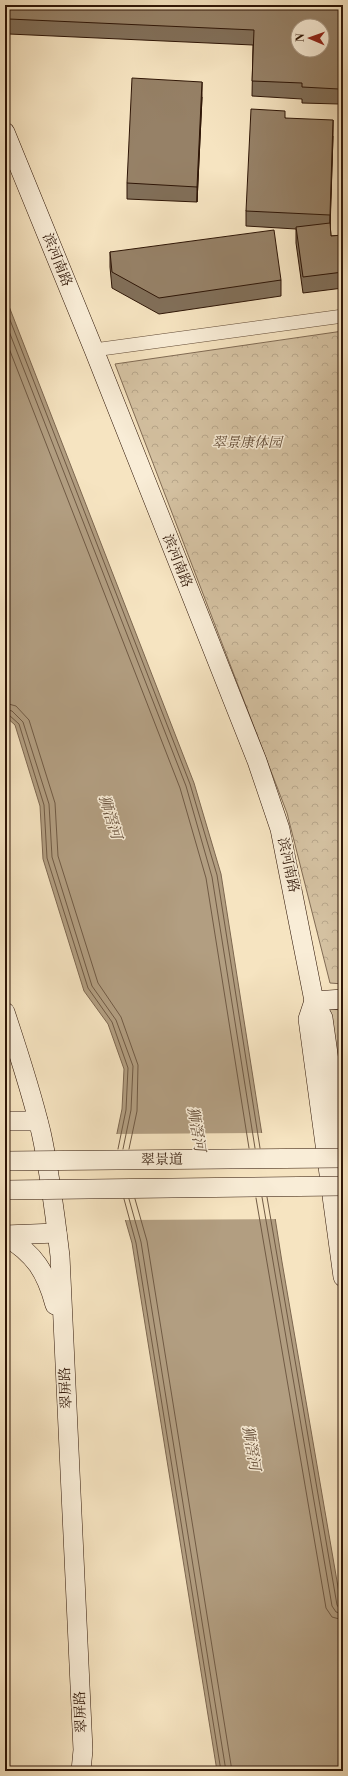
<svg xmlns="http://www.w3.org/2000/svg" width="348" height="1776" viewBox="0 0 348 1776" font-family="'Libre Bodoni','Noto Serif SC',serif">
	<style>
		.park { fill: url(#park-crowns); stroke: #816b54 }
		.pitch { fill: #d4c1a1; stroke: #816b54 }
		.water { fill: #b29e81; stroke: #7d6750 }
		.pier { fill: #f6e4c1 }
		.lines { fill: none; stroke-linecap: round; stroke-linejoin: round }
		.shore { stroke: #705a44; stroke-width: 1 }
		.street-casing { stroke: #604935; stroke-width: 14 }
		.secondary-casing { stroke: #2e1506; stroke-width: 20 }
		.street { stroke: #f9edd7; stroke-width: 13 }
		.secondary { stroke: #f9edd7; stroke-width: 19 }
		.secondary-bridge-casing { stroke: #2e1506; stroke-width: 20; stroke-linecap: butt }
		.secondary-bridge { stroke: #f9edd7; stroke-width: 19 }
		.wall { fill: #816f59; stroke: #2e1506 }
		.shaded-wall { fill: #695a48; stroke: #2e1506 }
		.building { fill: #968167; stroke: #2e1506; fill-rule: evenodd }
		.labels { text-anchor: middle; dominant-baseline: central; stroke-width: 3; stroke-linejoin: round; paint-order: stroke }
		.street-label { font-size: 14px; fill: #2e1506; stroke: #f9edd7 }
		.park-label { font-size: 14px; font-style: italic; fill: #604934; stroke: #f9edd7 }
		.water-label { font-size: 15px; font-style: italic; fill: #634c37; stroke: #f9edd7 }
	</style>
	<defs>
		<pattern id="park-crowns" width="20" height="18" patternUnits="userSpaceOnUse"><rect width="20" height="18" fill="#d4c1a1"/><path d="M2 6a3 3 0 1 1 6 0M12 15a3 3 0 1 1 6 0" fill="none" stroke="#b6a589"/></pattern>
	</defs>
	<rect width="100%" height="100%" fill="#f6e4c1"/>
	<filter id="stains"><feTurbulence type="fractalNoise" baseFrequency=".005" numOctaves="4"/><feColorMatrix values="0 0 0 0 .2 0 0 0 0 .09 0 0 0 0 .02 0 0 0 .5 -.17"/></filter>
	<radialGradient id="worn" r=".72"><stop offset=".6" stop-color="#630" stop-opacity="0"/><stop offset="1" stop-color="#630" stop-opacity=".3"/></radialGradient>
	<polygon class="park" points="343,331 343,984 330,983 287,813 115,364"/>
	<polygon class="pitch" points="329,1009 343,1010 343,1109"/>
	<polygon class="water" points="5,296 194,783 221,874 282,1262 343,1616 343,1771 217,1771 132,1243 110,1167 122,1109 124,1069 108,1024 84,991 43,859 40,806 15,725 5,716"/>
	<polygon class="pier" points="263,1133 277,1219 124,1220 108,1167 115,1134"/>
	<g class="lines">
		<g class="shore">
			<polyline points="5,307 190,784 217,875 260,1148"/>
			<polyline points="5,321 186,786 212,877 255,1148"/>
			<polyline points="5,338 180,788 206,878 249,1148"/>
			<polyline points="5,703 16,706 29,720 55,803 58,856 98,983 121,1017 138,1065 137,1111 129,1149"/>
			<polyline points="5,709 12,711 23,722 49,804 52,857 92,986 116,1020 133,1066 131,1110 123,1149"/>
			<polyline points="5,714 9,715 19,724 44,805 47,858 88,988 112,1022 128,1068 126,1110 118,1149"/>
			<polyline points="262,1197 332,1606 336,1612 343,1614"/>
			<polyline points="267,1197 337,1605 339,1608 343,1609"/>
			<polyline points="256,1198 326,1608 332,1617 343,1620"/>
			<polyline points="124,1199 136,1243 221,1771"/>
			<polyline points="129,1199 141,1242 226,1771"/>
			<polyline points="135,1199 147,1241 232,1771"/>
		</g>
		<g class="street-casing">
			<polyline id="street" points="94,350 343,316"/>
		</g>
		<g class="secondary-casing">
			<g id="secondary">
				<polyline points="5,132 94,350 257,761 280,829 314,1001 323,1018 343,1161"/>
				<polyline points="314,1001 308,1019 343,1277"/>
				<polyline points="314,1001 343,999"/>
				<path d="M5,1012C18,1051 31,1091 41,1132C50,1173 55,1214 60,1256L83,1750L81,1771"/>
				<polyline points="5,1121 38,1121"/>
				<polyline points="5,1235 57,1233"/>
				<path d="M5,1236C35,1254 46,1272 55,1305"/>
			</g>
		</g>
		<use href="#street" class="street"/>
		<use href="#secondary" class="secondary"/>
		<g class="secondary-bridge-casing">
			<g id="secondary-bridge">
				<polyline points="5,1161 343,1158"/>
				<polyline points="5,1190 343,1186"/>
			</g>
		</g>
		<use href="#secondary-bridge" class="secondary-bridge"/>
	</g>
	<g class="wall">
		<polygon points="5,5 343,5 339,104 302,103 302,99 252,96 253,45 9,34 9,9 5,9"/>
		<polygon points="202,97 197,202 127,199 127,183"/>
		<polygon points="285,118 333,136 330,224 331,236 343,235 343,288 303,293 296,243 296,229 246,226 246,211"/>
		<polygon points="110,252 281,280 281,296 159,314 112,288 110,267"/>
	</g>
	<g class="shaded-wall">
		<polygon points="342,5 343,8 339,104 339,89"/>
		<polygon points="202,82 202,97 197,202 197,187"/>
		<polygon points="333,120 333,136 330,230 330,215"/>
	</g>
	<g class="building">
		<path d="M10,5H342L339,89L302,87V83L252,81L254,30L9,19ZM298,26H322V50H298Z"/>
		<polygon points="132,78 202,82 197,187 127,183"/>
		<polygon points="251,109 285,111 285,118 333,120 330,215 246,211"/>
		<polygon points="330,223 331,236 343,235 343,272 303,277 296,227"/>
		<polygon points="274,230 281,280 159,298 112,272 110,252"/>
	</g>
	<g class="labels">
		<g class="street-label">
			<text transform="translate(57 260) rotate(68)">滨河南路</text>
			<text transform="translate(177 561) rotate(68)">滨河南路</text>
			<text transform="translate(288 865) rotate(78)">滨河南路</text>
			<text transform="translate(162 1160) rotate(-1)">翠景道</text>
			<text transform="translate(66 1388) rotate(-93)">翠屏路</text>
			<text transform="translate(81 1712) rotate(-93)">翠屏路</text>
		</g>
		<g class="park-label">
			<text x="247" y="443">翠景康体园</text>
		</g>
		<g class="water-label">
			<text transform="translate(110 817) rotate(73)">狮滘河</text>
			<text transform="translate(196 1129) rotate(80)">狮滘河</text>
			<text transform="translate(251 1448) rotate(80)">狮滘河</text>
		</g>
	</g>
	<rect width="348" height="1776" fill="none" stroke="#f6e4c1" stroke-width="20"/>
	<rect x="6" y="6" width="336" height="1764" fill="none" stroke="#2e1506" stroke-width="2"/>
	<rect x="10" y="10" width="328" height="1756" fill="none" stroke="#2e1506"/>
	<g transform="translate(310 38) rotate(272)"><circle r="19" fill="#f9edd7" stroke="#a89783"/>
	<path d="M0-3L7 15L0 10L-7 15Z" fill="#8f2418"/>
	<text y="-6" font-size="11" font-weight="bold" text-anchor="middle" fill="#2e1506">N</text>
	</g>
	<rect width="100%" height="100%" filter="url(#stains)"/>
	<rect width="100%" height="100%" fill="url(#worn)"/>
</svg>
